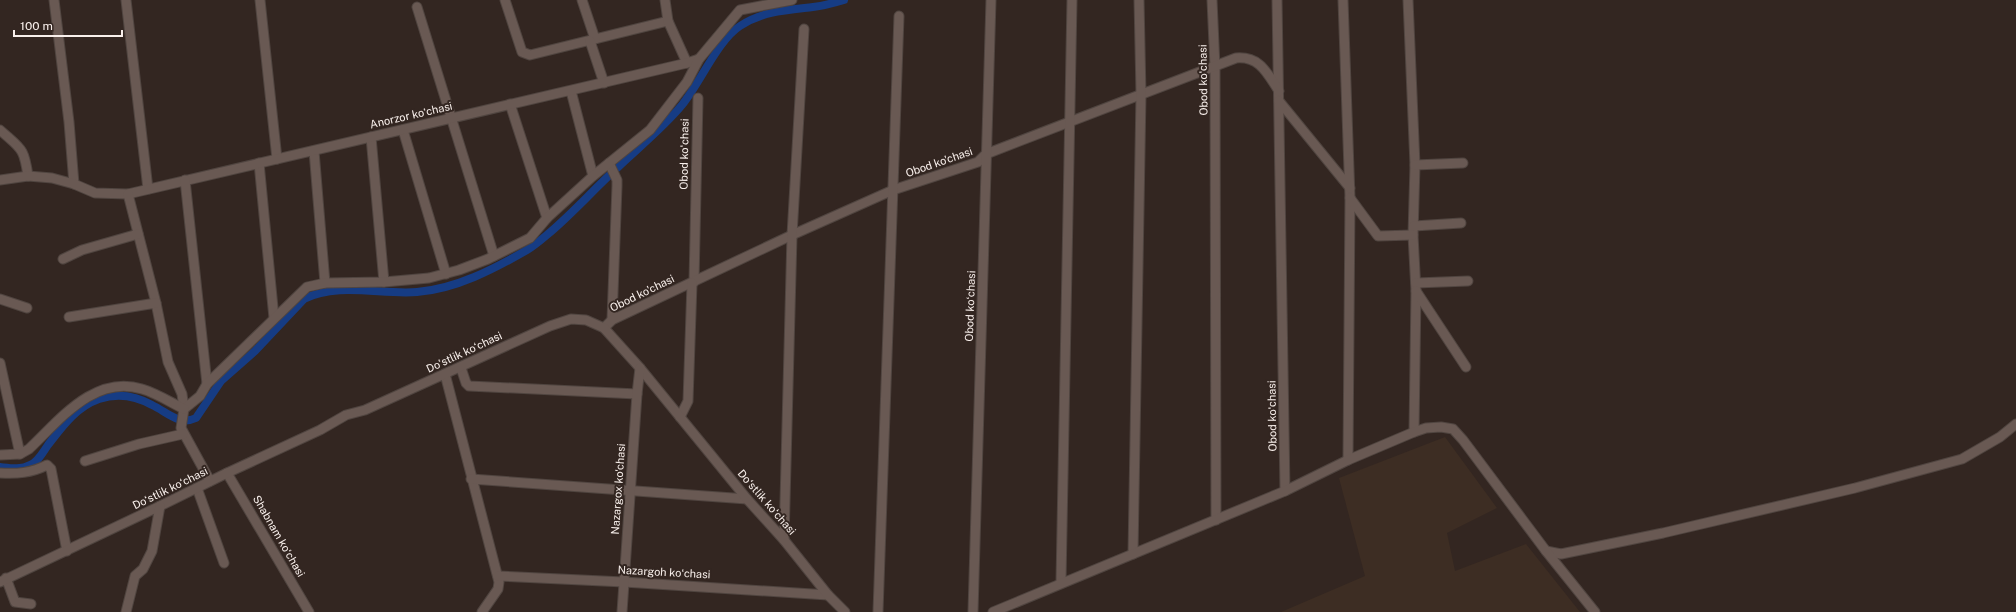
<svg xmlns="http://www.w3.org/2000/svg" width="2016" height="612" viewBox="0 0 2016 612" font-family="'Public Sans',sans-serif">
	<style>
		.industrial { fill: #3d2d23 }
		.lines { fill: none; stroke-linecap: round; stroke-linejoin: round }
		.canal { stroke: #163c84; stroke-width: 8 }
		.minor-casing { stroke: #504540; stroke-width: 11 }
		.minor { stroke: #695953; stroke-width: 9 }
		.labels { text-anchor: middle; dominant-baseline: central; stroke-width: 4; stroke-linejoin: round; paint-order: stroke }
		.street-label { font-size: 11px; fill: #f9f0ec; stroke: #332621 }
	</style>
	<rect width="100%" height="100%" fill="#332621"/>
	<polygon class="industrial" points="1445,437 1497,508 1447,533 1455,571 1526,544 1580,612 1281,612 1365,576 1339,478"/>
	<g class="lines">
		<path class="canal" d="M0,467C10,468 21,470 30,465C38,462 43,452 48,445C62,427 76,407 99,399C117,393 136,396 152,405C167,412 179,426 196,418L221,381L255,351L304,299C338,282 381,295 417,292C456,289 494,269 527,250C534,246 541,240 548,234C572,214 593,190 616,169C639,147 663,128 682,105C700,83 718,40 740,26C763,11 787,10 813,7C823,6 834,3 844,0"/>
		<g class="minor-casing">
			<g id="minor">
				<polyline points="54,0 69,122 74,184"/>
				<polyline points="126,0 148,189"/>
				<polyline points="260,0 277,159"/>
				<polyline points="505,0 522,52 530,55 668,21"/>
				<polyline points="582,0 595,39"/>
				<polyline points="665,0 668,21 687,63"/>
				<polyline points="1212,0 1215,67 1216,520"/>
				<polyline points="1277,0 1285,491"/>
				<polyline points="1343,0 1350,198 1348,460"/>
				<polyline points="1408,0 1415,165 1413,235 1416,291 1414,432"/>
				<polyline points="417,7 494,256"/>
				<polyline points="590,41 604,83"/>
				<polyline points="571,91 593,176"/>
				<polyline points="1279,101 1350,188"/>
				<polyline points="510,104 547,218"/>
				<path d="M0,130C21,149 24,147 28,176"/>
				<polyline points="403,130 446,274"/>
				<polyline points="371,137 384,282"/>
				<polyline points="314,151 325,283"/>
				<polyline points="259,163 274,318"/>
				<polyline points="609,163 617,180 617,186 612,320"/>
				<polyline points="1415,165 1463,163"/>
				<polyline points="0,180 28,176 52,178 74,184 95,193 128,194 687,63 699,59"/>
				<polyline points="185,180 207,384"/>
				<polyline points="128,194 156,303 168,362 182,394 184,409 181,428 210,481"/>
				<polyline points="1350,198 1378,236 1413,235"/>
				<polyline points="1414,226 1461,223"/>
				<polyline points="63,259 82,250 138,234"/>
				<polyline points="694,282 698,98"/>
				<polyline points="1416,283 1468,281"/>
				<polyline points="1416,291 1466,367"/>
				<polyline points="0,299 27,308"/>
				<polyline points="69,317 156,303"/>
				<path d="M604,328L612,320L792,235L893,190L978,162L986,154L1236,58C1260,56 1267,73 1279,91"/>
				<polyline points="0,363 20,454"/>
				<polyline points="461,368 466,383 469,386 637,394"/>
				<polyline points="445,374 499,582 498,589 482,612"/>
				<polyline points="184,409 200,396 207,384 307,287 325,283 384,282 429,278 459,270 488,259 530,238 547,218 593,176 650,130 687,82 699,59 740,10 792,0"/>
				<polyline points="680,417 688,401 692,283"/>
				<path d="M0,455L20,454L29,449C59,421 94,374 142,389C156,393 170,402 184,409"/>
				<polyline points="85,461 139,444 183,434"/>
				<path d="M0,473C17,474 31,473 47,465L51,469L67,551"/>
				<polyline points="227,473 309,612"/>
				<polyline points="471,479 747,499"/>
				<polyline points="197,488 224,563"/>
				<polyline points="784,540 792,235 804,29"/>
				<polyline points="1546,551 1561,554 1663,533 1855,488 1962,459 2000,437 2016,424"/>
				<polyline points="1133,554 1141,94 1139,0"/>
				<polyline points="498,576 624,582 828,595"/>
				<polyline points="6,578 15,602 31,604"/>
				<polyline points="0,582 160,506 227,473 320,430 346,415 365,410 550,326 571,319 586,320 604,328 640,368 747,499 784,540 828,595 845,612"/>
				<polyline points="1061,582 1072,0"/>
				<polyline points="126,612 135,576 143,569 152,551 160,506"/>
				<polyline points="622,612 637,394 640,368"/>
				<polyline points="878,612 899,16"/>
				<polyline points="973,612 991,0"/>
				<polyline points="993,612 1285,491 1348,460 1414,432 1426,428 1441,427 1453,429 1463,440 1546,551 1595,612"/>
			</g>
		</g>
		<use href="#minor" class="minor"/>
	</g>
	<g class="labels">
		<g class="street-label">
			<text transform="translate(1203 80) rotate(-91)">Obod koʻchasi</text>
			<text transform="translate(411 115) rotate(-13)">Anorzor koʻchasi</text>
			<text transform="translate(684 154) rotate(-89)">Obod koʻchasi</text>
			<text transform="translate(939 162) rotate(-19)">Obod ko'chasi</text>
			<text transform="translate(642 293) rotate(-26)">Obod ko'chasi</text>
			<text transform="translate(970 306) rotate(-88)">Obod koʻchasi</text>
			<text transform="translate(464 352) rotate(-25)">Doʻstlik koʻchasi</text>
			<text transform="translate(1272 416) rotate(-91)">Obod koʻchasi</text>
			<text transform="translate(170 488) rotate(-26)">Doʻstlik koʻchasi</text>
			<text transform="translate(618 489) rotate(-86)">Nazargox ko'chasi</text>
			<text transform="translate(767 502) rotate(49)">Doʻstlik koʻchasi</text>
			<text transform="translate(279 536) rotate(60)">Shabnam koʻchasi</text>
			<text transform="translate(664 572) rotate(3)">Nazargoh koʻchasi</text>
		</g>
	</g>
	<path d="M14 30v6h108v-6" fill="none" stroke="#f9f0ec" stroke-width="2"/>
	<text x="20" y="30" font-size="12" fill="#f9f0ec" stroke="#332621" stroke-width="3" paint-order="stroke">100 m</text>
</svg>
